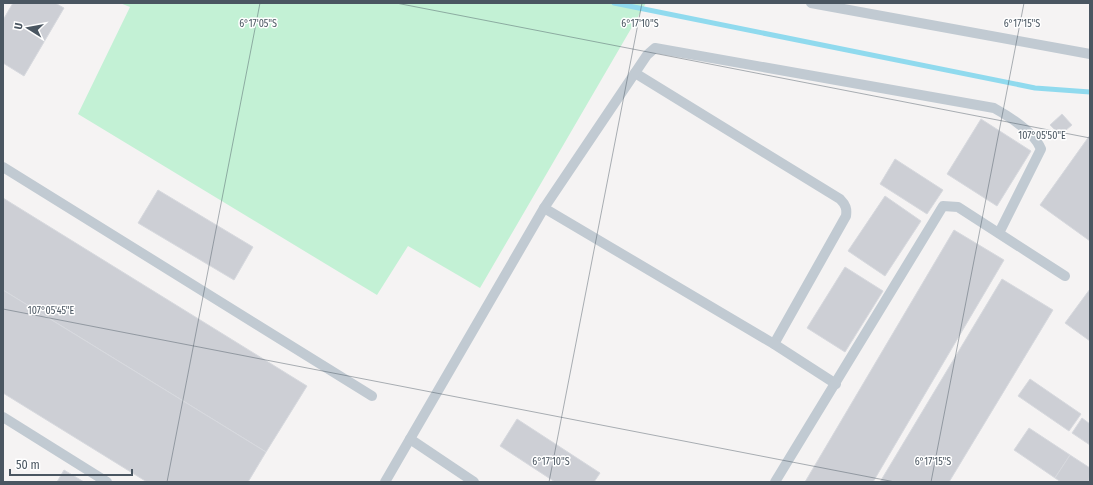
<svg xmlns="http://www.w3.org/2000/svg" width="1093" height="485" viewBox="0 0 1093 485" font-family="'Fira Sans Condensed',sans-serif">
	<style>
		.green { fill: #c3f1d5 }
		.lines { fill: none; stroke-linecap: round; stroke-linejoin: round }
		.stream { stroke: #90daee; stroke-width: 5 }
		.building { fill: #cdcfd5; stroke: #d7d9de }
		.service { stroke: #c1cad2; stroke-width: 10 }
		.ticks { fill: none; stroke: #4a5661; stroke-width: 1; stroke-opacity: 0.45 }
		.ticks-label { font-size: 10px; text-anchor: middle; fill: #4a5661; stroke: #fff; stroke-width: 3; stroke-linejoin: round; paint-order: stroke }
	</style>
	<rect width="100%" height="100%" fill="#f5f3f3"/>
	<polygon class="green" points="120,3 646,3 480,288 408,246 377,295 78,114 130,7"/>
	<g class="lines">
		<polyline class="stream" points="614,3 1035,88 1090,92"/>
	</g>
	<g class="building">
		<polygon points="13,3 55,3 64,8 24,76 3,63 3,20"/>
		<polygon points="1062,114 1072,125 1060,135 1050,125"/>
		<polygon points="981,119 1031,151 997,206 947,174"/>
		<polygon points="1090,135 1090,241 1040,205"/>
		<polygon points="895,159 943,190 927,214 880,184"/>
		<polygon points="158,190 253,247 234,280 138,223"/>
		<polygon points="885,196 921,221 885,276 848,251"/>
		<polygon points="3,198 307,386 266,452 3,290"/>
		<polygon points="954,230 1004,260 873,482 805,482"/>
		<polygon points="845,267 883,291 845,352 807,328"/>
		<polygon points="1002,279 1053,310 949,482 880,482"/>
		<polygon points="1090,289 1090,341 1065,323"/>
		<polygon points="3,290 266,452 248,482 147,482 3,393"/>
		<polygon points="1030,379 1081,414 1069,431 1018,396"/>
		<polygon points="1082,418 1090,424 1090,445 1072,433"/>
		<polygon points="517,419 600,473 594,482 555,482 500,446"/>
		<polygon points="1029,428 1070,455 1055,478 1014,450"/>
		<polygon points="1070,455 1090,468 1089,482 1061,482 1055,478"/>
		<polygon points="64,470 84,482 57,482"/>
	</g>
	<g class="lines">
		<g class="service">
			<polyline points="811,3 1090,54"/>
			<path d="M635,73L840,199C846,205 847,209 846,216L774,344"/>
			<polyline points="3,167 372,396"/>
			<polyline points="544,208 774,344 836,384"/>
			<polyline points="3,417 107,482"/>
			<polyline points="410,439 474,482"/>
			<path d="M385,482L544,208L647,55L655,48L994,108C1010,117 1034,132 1041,149L999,233"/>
			<polyline points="775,482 943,206 958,207 1065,276"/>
		</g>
	</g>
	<path class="ticks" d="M396,3L1090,138M3,309L895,482M167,482L260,3M549,482L642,3M931,482L1024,3"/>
	<g class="ticks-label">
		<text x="258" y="27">6°17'05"S</text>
		<text x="640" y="27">6°17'10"S</text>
		<text x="1022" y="27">6°17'15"S</text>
		<text x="1042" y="139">107°05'50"E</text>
		<text x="51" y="314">107°05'45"E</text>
		<text x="551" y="465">6°17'10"S</text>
		<text x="933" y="465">6°17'15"S</text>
	</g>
	<rect width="1093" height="485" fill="none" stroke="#4a5661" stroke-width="8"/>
	<g transform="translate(28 28) rotate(281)" stroke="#ffffff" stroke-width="3" paint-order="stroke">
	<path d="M0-3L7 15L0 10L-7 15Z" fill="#4a5661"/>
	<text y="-6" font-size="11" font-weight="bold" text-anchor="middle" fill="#4a5661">U</text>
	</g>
	<path d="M10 469v6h122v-6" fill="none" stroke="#4a5661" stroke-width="2"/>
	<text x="16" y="469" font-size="12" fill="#4a5661" stroke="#ffffff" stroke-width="3" paint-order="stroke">50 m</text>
</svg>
